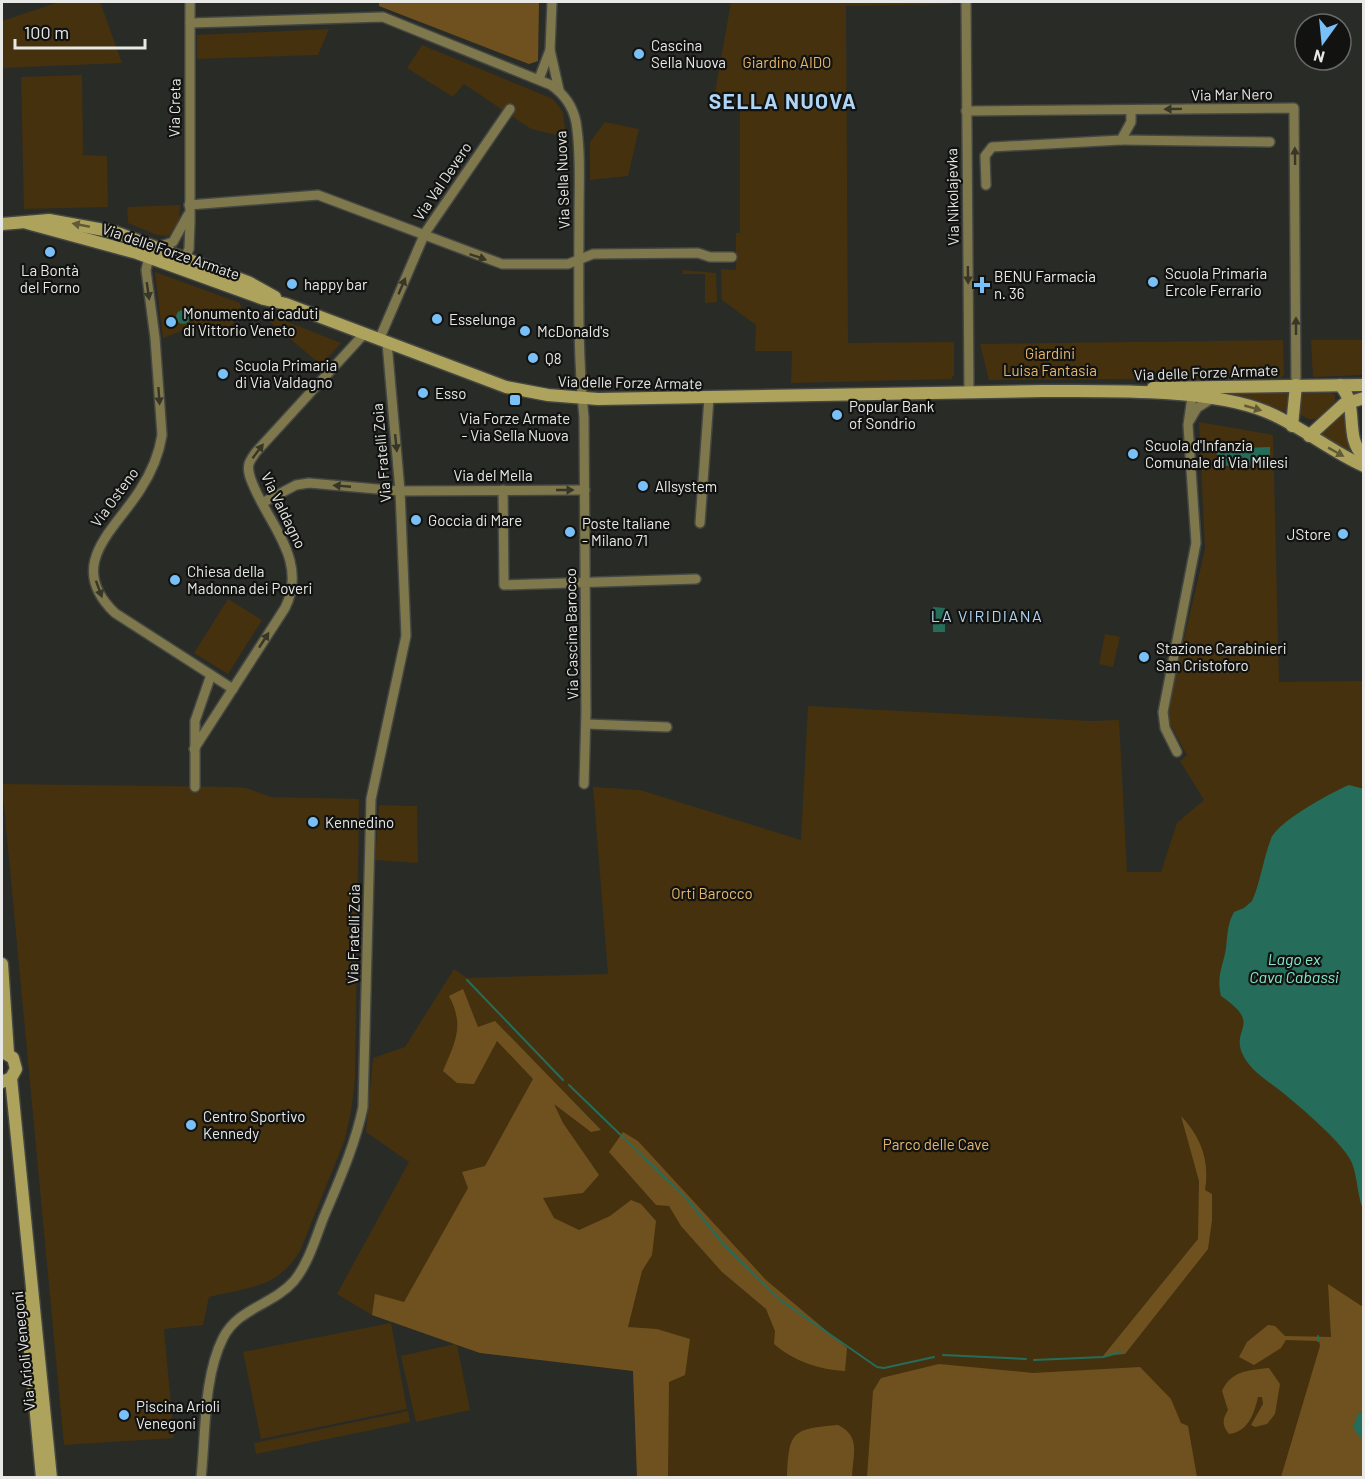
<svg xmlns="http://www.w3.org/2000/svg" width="1365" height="1479" viewBox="0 0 1365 1479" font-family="Barlow,sans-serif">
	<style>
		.green { fill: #45310e }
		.forest { fill: #6f511f }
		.water { fill: #256d5a }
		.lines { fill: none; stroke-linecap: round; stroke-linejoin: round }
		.stream { stroke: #256d5a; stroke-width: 2 }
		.street-casing { stroke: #444642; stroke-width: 12 }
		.secondary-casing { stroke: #444642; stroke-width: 15 }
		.street { stroke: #7e784c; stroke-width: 9 }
		.secondary { stroke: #aea35c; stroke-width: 12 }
		.oneway { fill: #383626 }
		.oneway2 { fill: #605b36 }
		.poi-dot { fill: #79bff8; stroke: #121311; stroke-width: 2 }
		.labels { text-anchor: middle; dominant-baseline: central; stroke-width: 4.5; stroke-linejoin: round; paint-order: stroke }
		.poi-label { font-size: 15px; fill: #e8e9e6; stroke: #121311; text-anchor: start }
		.park-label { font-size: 15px; fill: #e7b76d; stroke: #121311 }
		.street-label { font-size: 15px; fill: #e8e9e6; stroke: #121311 }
		.neighbourhood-label { font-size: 16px; letter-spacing: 1.5px; fill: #afd5f5; stroke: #121311 }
		.water-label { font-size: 16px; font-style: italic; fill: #83ebcc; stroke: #121311 }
		.district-label { font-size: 21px; font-weight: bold; letter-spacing: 1.5px; fill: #afd5f5; stroke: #121311 }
	</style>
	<rect width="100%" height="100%" fill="#292b27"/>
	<g class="green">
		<polygon points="59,2 100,2 122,63 2,68 2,21"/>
		<polygon points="731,2 951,2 951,4 846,6 848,343 954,342 954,375 951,379 791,383 792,351 755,351 756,325 722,300 721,269 736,270 736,233 740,233 740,98 714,98"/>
		<polygon points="329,29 318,55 197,59 197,35"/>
		<polygon points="422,45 553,99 563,112 566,137 531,129 464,84 453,97 407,68"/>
		<polygon points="82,75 83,155 107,156 108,207 24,209 21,77"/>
		<polygon points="605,122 639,129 628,176 590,180 590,142"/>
		<polygon points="180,205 179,225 168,236 157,235 128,223 127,207"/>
		<polygon points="683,270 716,273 717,302 705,303 705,274 682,274"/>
		<polygon points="155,272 240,303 242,312 220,339 200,324 163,338"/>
		<polygon points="255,309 341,343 321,365"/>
		<polygon points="1283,340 1284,374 1281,378 989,380 980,344"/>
		<polygon points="1311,340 1363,340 1363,375 1313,377"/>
		<polygon points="1236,390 1292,391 1288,413 1262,402 1236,396"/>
		<path d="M1309,390H1329L1335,395V402L1318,419H1309L1299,414C1299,403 1298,395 1309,390Z"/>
		<polygon points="1346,412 1352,453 1319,436"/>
		<polygon points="1199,422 1273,435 1279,682 1363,681 1363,1477 637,1477 633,1371 480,1353 457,1345 470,1410 416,1422 401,1356 455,1344 372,1315 337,1294 409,1162 366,1132 373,1058 405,1047 454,969 467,978 608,974 593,787 640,790 801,840 808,706 1090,721 1119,720 1127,872 1161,872 1177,823 1204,800 1180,761 1187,755 1169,722 1169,703 1205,549"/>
		<polygon points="228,599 262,620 228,674 194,653"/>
		<polygon points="1105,634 1120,637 1113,667 1099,664"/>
		<path d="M2,784L231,787L246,788L271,797L359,799L355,1080L351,1111L345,1139L300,1251C277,1289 248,1287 209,1297L203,1325L164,1329L174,1438L64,1445Z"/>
		<polygon points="379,805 417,806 418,863 375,860"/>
		<polygon points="391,1323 407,1409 261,1439 243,1352"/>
		<polygon points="408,1411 410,1422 256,1454 254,1443"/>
	</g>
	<g class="forest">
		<polygon points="379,2 539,2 538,61 529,64 379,6"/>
		<path d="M463,989L478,1027L495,1021L601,1130L591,1132L554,1104L563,1123L599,1175L583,1193L543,1198L554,1218L579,1230L610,1216L631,1200L641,1204L656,1221L652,1255L642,1271L628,1327L657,1329L690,1339L685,1375L669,1382L668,1477H637L633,1371L480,1353L372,1315L375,1294L404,1302L468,1188L462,1172L485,1166L533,1079L497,1041L474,1084L457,1083L443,1071C455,1042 465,1026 449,996Z"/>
		<path d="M1181,1116C1201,1137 1210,1161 1205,1190L1212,1194V1220L1208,1249L1125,1354L1103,1356L1198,1239L1199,1181Z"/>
		<path d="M623,1132L638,1141L766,1280L847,1348L845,1371C820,1370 793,1361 774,1344L775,1331L766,1309L722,1272L681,1226L669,1206L656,1205L609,1152Z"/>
		<polygon points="1328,1284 1363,1307 1363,1411 1358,1414 1360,1438 1363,1438 1363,1477 1281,1477 1320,1346 1319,1341 1286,1340 1281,1348 1254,1365 1239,1357 1247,1342 1268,1325 1275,1326 1285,1336 1331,1337"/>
		<polygon points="939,1364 1033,1373 1140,1367 1171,1399 1181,1423 1188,1426 1197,1477 867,1477 873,1391 881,1378"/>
		<path d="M1269,1368L1280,1384L1275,1414L1267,1424L1255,1427L1251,1425L1263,1404L1262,1397H1258C1254,1414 1248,1432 1229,1434C1222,1425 1222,1420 1228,1410L1222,1391C1231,1371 1248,1370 1269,1368Z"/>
		<path d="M838,1425C861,1436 853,1454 852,1477H787C789,1431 792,1429 838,1425Z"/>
	</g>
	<g class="water">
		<circle cx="183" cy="317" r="7"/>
		<polygon points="1270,447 1270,465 1221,466 1215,449"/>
		<polygon points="933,607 945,608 945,632 933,632"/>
		<path d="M1349,785L1364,789L1363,1209C1356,1192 1358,1170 1348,1156C1336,1137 1296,1103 1278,1089C1266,1080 1251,1070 1244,1057C1228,1028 1265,1026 1221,996C1217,979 1221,970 1225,954C1228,939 1226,926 1234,912L1244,908L1252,901C1261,881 1263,859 1271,839C1277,822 1332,792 1349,785Z"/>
		<polygon points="1363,1411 1363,1438 1360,1438 1353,1427 1358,1414"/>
	</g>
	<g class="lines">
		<g class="stream">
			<polyline points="467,980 563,1080"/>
			<polyline points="569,1085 687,1199 725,1246 779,1299 877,1367 884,1368 934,1357"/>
			<polyline points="1318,1341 1318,1336"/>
			<polyline points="943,1355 1026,1359"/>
			<polyline points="1034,1360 1103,1357 1121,1352"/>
		</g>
		<g class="street-casing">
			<g id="street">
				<polyline points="552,2 550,50 559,90"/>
				<polyline points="966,2 969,392"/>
				<path d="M190,23L383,17L551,85C564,94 573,107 576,122C581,152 579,184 579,214C579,282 577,350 584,417L586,712L584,784"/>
				<polyline points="539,79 550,50"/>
				<polyline points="966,111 1294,108 1296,385"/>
				<polyline points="1121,140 1270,142"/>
				<polyline points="986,185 985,156 992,147 1121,140 1131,122 1131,110"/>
				<polyline points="189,205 318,195 502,264 568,264 593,254 698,253 710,257 732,257"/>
				<path d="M188,215L173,242L157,247L149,257L146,270L155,338L162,435C159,455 151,473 140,490C114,531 65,565 115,613L233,689"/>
				<polyline points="183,261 189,249 190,223 190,2"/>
				<polyline points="379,340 425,233 510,109"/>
				<polyline points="1190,420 1197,408 1211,399"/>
				<polyline points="503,490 504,585 696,579"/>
				<polyline points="262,503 296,485 309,483 400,491 585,490"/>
				<polyline points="700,523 709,398"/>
				<polyline points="586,724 667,727"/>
				<path d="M194,749L285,608C308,562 271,527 254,487C251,480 247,472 249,464C250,460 254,455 256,452L364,334"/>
				<polyline points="1177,752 1165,728 1163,712 1196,543 1188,425 1192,397"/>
				<polyline points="195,787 195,721 211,675"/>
				<path d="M201,1478C206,1433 203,1378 223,1338C238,1308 273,1305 294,1281C308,1264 315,1240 323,1219C338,1183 355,1146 363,1107L371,799L406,636L400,491L387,343"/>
			</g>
		</g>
		<g class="secondary-casing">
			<g id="secondary">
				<path d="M27,223L137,253L264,299L286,304L506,387L548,395L598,399L1043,391C1105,391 1211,388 1267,412C1301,426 1330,451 1364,466"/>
				<polyline points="2,224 49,220 115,232 248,282 275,297"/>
				<path d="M1340,385C1360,406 1343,437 1364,457"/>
				<polyline points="1153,388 1364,385"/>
				<polyline points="1292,426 1296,385"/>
				<polyline points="1309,436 1344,404 1364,398"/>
				<polyline points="2,964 8,1053"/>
				<polyline points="11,1078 51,1478"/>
				<polyline points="2,1082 11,1078 16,1069 13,1058 3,1052"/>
				<polyline points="25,1298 42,1478"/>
			</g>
		</g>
		<use href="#street" class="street"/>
		<use href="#secondary" class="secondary"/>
	</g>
	<defs><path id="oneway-solid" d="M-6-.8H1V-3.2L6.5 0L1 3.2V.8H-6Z" transform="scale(1.5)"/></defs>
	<g class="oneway">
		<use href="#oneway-solid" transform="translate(1173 109) rotate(179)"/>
		<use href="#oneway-solid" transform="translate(1295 156) rotate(-91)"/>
		<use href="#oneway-solid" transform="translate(478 257) rotate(19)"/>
		<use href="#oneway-solid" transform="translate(968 275) rotate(89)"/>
		<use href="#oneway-solid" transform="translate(402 286) rotate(-67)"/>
		<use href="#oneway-solid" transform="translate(148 291) rotate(82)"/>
		<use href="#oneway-solid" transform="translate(1296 326) rotate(-90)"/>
		<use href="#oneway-solid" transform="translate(159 396) rotate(86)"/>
		<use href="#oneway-solid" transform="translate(396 443) rotate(84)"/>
		<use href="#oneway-solid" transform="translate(258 451) rotate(-53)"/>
		<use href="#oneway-solid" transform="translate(342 486) rotate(-175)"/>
		<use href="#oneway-solid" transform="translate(565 490)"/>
		<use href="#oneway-solid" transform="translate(99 589) rotate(70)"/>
		<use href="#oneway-solid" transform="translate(264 640) rotate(-57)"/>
	</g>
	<g class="oneway2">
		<use href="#oneway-solid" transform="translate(81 225) rotate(-169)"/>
		<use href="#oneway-solid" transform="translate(1253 408) rotate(16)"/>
		<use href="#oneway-solid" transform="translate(1336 452) rotate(29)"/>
	</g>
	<g class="poi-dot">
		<circle cx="639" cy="54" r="6"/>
		<circle cx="50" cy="252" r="6"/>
		<circle cx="1153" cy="282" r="6"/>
		<circle cx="292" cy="284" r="6"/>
		<path d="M979 276h6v6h6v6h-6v6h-6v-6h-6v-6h6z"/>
		<circle cx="437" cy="319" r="6"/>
		<circle cx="171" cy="322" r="6"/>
		<circle cx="525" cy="331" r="6"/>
		<circle cx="533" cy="358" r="6"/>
		<circle cx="223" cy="374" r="6"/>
		<circle cx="423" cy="393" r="6"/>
		<rect x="509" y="394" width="12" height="12" rx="3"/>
		<circle cx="837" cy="415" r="6"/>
		<circle cx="1133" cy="454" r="6"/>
		<circle cx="643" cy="486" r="6"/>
		<circle cx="416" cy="520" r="6"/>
		<circle cx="570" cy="532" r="6"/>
		<circle cx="1343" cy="534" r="6"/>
		<circle cx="175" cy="580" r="6"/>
		<circle cx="1144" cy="657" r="6"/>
		<circle cx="313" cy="822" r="6"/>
		<circle cx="191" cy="1125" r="6"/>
		<circle cx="124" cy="1415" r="6"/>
	</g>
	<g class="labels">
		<g class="poi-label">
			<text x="651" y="45">Cascina<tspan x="651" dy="17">Sella Nuova</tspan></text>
			<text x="50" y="270" text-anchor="middle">La Bontà<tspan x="50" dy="17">del Forno</tspan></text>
			<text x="1165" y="273">Scuola Primaria<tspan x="1165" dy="17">Ercole Ferrario</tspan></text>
			<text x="994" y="276">BENU Farmacia<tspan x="994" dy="17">n. 36</tspan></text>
			<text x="304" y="284">happy bar</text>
			<text x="183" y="313">Monumento ai caduti<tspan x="183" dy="17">di Vittorio Veneto</tspan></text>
			<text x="449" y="319">Esselunga</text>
			<text x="537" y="331">McDonald's</text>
			<text x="545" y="358">Q8</text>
			<text x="235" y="365">Scuola Primaria<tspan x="235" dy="17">di Via Valdagno</tspan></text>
			<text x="435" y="393">Esso</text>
			<text x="849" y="406">Popular Bank<tspan x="849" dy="17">of Sondrio</tspan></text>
			<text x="515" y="418" text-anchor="middle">Via Forze Armate<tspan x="515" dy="17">- Via Sella Nuova</tspan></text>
			<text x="1145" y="445">Scuola d'Infanzia<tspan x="1145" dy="17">Comunale di Via Milesi</tspan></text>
			<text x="655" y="486">Allsystem</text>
			<text x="428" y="520">Goccia di Mare</text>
			<text x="582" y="523">Poste Italiane<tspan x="582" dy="17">- Milano 71</tspan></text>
			<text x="1331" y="534" text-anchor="end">JStore</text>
			<text x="187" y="571">Chiesa della<tspan x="187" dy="17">Madonna dei Poveri</tspan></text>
			<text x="1156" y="648">Stazione Carabinieri<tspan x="1156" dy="17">San Cristoforo</tspan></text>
			<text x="325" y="822">Kennedino</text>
			<text x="203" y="1116">Centro Sportivo<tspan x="203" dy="17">Kennedy</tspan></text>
			<text x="136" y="1406">Piscina Arioli<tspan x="136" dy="17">Venegoni</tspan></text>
		</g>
		<g class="park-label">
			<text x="787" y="62">Giardino AIDO</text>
			<text x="1050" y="353">Giardini<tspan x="1050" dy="17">Luisa Fantasia</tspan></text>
			<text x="712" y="893">Orti Barocco</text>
			<text x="936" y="1144">Parco delle Cave</text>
		</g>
		<g class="street-label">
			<text transform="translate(1232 94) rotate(-1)">Via Mar Nero</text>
			<text transform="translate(174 108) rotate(-89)">Via Creta</text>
			<text transform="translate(562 180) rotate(-92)">Via Sella Nuova</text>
			<text transform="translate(442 181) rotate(-56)">Via Val Devero</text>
			<text transform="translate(952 197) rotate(-91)">Via Nikolajevka</text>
			<text transform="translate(171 251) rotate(19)">Via delle Forze Armate</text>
			<text transform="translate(1206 372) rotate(-2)">Via delle Forze Armate</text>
			<text transform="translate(630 382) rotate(1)">Via delle Forze Armate</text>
			<text transform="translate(381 453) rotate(-95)">Via Fratelli Zoia</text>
			<text x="493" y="475">Via del Mella</text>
			<text transform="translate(114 497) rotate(-54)">Via Osteno</text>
			<text transform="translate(284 510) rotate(64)">Via Valdagno</text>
			<text transform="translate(571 634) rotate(-91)">Via Cascina Barocco</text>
			<text transform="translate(353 934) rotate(-89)">Via Fratelli Zoia</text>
			<text transform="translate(23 1351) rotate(-96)">Via Arioli Venegoni</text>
		</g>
		<g class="neighbourhood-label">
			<text x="987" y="615">LA VIRIDIANA</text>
		</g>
		<g class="water-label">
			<text x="1294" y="958">Lago ex<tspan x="1294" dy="18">Cava Cabassi</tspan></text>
		</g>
		<g class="district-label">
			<text x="783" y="100">SELLA NUOVA</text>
		</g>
	</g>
	<rect width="1365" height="1479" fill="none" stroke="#e8e9e6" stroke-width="6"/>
	<g transform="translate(1323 42) rotate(195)"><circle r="28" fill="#121311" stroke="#686966" stroke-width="1.5"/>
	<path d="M0-4.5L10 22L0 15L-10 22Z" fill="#79bff8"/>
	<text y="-9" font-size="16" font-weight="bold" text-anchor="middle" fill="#e8e9e6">N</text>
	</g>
	<path d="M15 39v9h130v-9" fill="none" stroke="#e8e9e6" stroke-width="3"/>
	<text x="24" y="39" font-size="18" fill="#e8e9e6" stroke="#121311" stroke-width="4.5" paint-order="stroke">100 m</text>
</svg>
